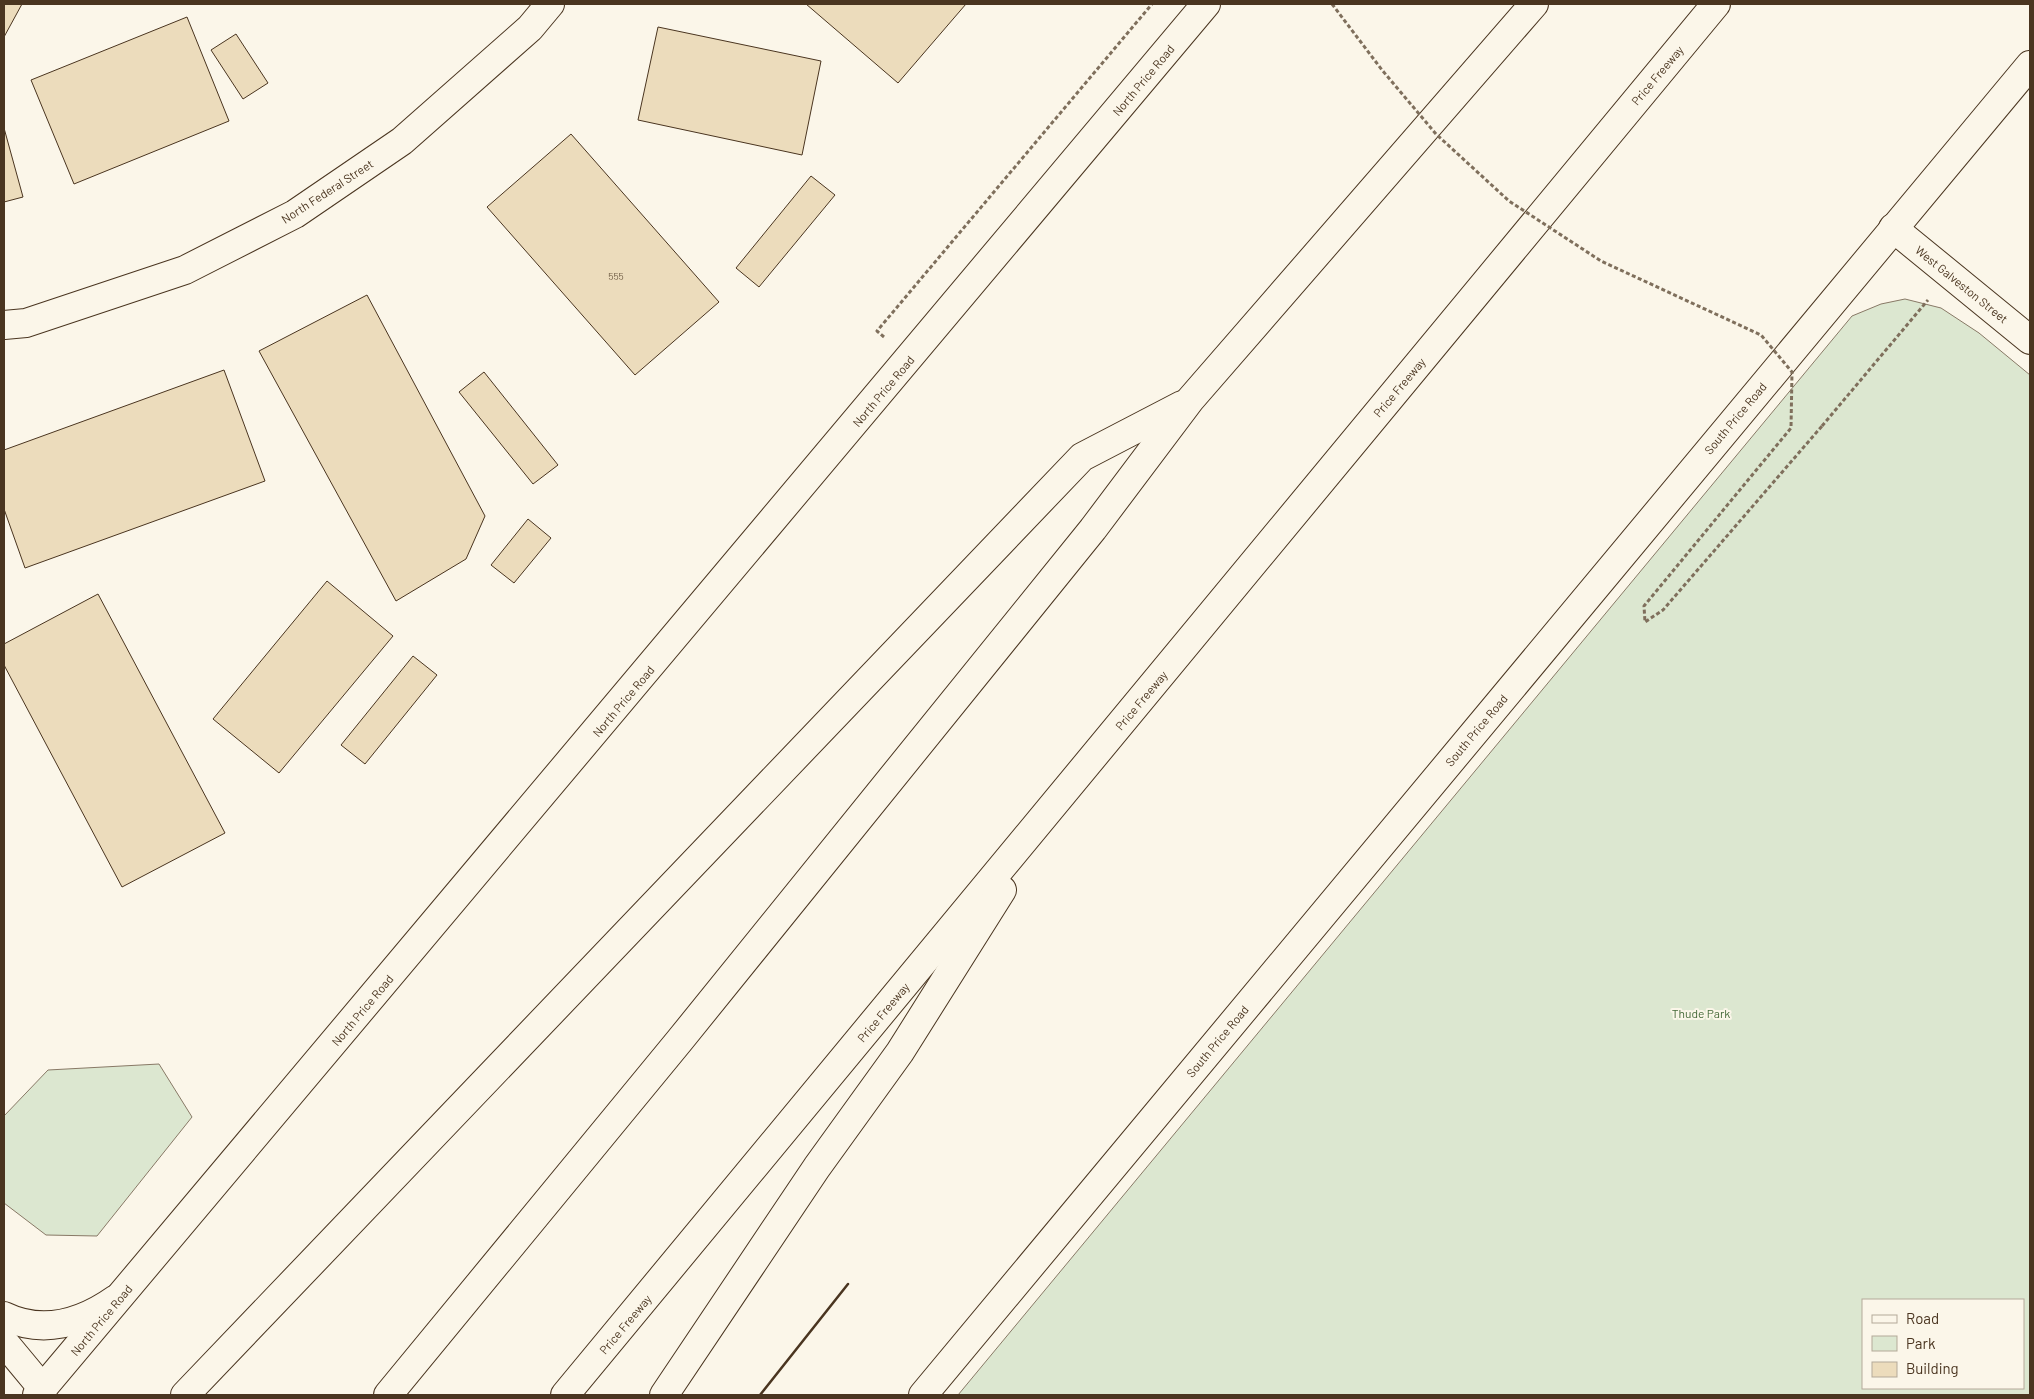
<svg xmlns="http://www.w3.org/2000/svg" width="2034" height="1399" viewBox="0 0 2034 1399" font-family="Barlow,sans-serif">
	<style>
		.green { fill: #dce7d0; stroke: #887966; fill-rule: evenodd }
		.building { fill: #ecdcbc; stroke: #4a3520 }
		.lines { fill: none; stroke-linecap: round; stroke-linejoin: round }
		.tertiary-casing { stroke: #4a3520; stroke-width: 30 }
		.secondary-casing { stroke: #4a3520; stroke-width: 30 }
		.motorway-casing { stroke: #4a3520; stroke-width: 30 }
		.path { stroke: #7f6f5c; stroke-width: 3; stroke-dasharray: 4 2.5; stroke-linecap: butt }
		.tertiary { stroke: #fbf6e9; stroke-width: 28 }
		.secondary { stroke: #fbf6e9; stroke-width: 28 }
		.motorway { stroke: #fbf6e9; stroke-width: 28 }
		.path-bridge { stroke: #7f6f5c; stroke-width: 3; stroke-dasharray: 4 2.5; stroke-linecap: butt }
		.wall { stroke: #4a3520; stroke-width: 2.5 }
		.labels { text-anchor: middle; dominant-baseline: central; stroke-width: 4; stroke-linejoin: round; paint-order: stroke }
		.number-label { font-size: 10px; fill: #725f47 }
		.street-label { font-size: 12px; fill: #4a3520; stroke: #fbf6e9 }
		.park-label { font-size: 12px; fill: #436837; stroke: #fbf6e9 }
	</style>
	<rect width="100%" height="100%" fill="#fbf6e9"/>
	<g class="green">
		<path d="M1905,299L1941,308L1979,333L2030,375V1395H958L1852,316L1881,304ZM1863,1300H2023V1388H1863Z"/>
		<polygon points="159,1064 192,1117 97,1236 46,1235 4,1203 4,1116 48,1070"/>
	</g>
	<g class="building">
		<polygon points="4,4 22,4 4,37"/>
		<polygon points="806,4 966,4 898,83"/>
		<polygon points="187,17 229,121 74,184 31,80"/>
		<polygon points="658,27 821,61 802,155 638,120"/>
		<polygon points="236,34 268,83 243,99 211,50"/>
		<polygon points="4,128 23,197 4,202"/>
		<polygon points="571,134 719,302 635,375 487,207"/>
		<polygon points="811,176 835,195 759,287 736,268"/>
		<polygon points="367,295 485,516 466,559 396,601 259,351"/>
		<polygon points="224,370 265,481 25,568 4,509 4,450"/>
		<polygon points="484,372 558,465 533,484 459,392"/>
		<polygon points="528,519 551,538 514,583 491,565"/>
		<polygon points="327,581 393,636 279,773 213,719"/>
		<polygon points="98,594 225,833 122,887 4,665 4,644"/>
		<polygon points="413,656 437,675 365,764 341,745"/>
	</g>
	<g class="lines">
		<g class="tertiary-casing">
			<g id="tertiary">
				<polyline points="1893,228 2030,340"/>
				<polyline points="4,325 26,323 185,270 295,214 402,141 530,28 550,4"/>
				<path d="M4,1316C43,1335 82,1323 116,1299"/>
				<polyline points="4,1342 43,1389"/>
			</g>
		</g>
		<g class="secondary-casing">
			<g id="secondary">
				<polyline points="37,1395 1206,4"/>
				<polyline points="923,1395 2030,65"/>
			</g>
		</g>
		<g class="motorway-casing">
			<g id="motorway">
				<polyline points="185,1395 1082,457 1182,405"/>
				<polyline points="388,1395 680,1040 1093,529 1190,400 1534,4"/>
				<polyline points="565,1395 1716,4"/>
				<polyline points="664,1395 817,1167 900,1052 1002,890"/>
			</g>
		</g>
		<g class="path">
			<polyline points="884,337 877,331 1152,4"/>
			<polyline points="1822,426 1928,300"/>
		</g>
		<use href="#tertiary" class="tertiary"/>
		<use href="#secondary" class="secondary"/>
		<use href="#motorway" class="motorway"/>
		<polyline class="path-bridge" points="1332,4 1382,70 1436,134 1509,201 1601,261 1761,335 1792,372 1791,428 1644,606 1645,622 1663,610 1822,426"/>
		<polyline class="wall" points="760,1395 848,1284"/>
	</g>
	<g class="labels">
		<g class="number-label">
			<text x="616" y="276">555</text>
		</g>
		<g class="street-label">
			<text transform="translate(1657 75) rotate(-50)">Price Freeway</text>
			<text transform="translate(1143 80) rotate(-50)">North Price Road</text>
			<text transform="translate(327 191) rotate(-33)">North Federal Street</text>
			<text transform="translate(1962 284) rotate(39)">West Galveston Street</text>
			<text transform="translate(1399 387) rotate(-50)">Price Freeway</text>
			<text transform="translate(883 391) rotate(-50)">North Price Road</text>
			<text transform="translate(1735 418) rotate(-50)">South Price Road</text>
			<text transform="translate(1141 700) rotate(-50)">Price Freeway</text>
			<text transform="translate(623 701) rotate(-50)">North Price Road</text>
			<text transform="translate(1476 730) rotate(-50)">South Price Road</text>
			<text transform="translate(362 1010) rotate(-50)">North Price Road</text>
			<text transform="translate(883 1012) rotate(-50)">Price Freeway</text>
			<text transform="translate(1217 1041) rotate(-50)">South Price Road</text>
			<text transform="translate(101 1320) rotate(-50)">North Price Road</text>
			<text transform="translate(625 1324) rotate(-50)">Price Freeway</text>
		</g>
		<g class="park-label">
			<text x="1701" y="1013">Thude Park</text>
		</g>
	</g>
	<rect width="2034" height="1399" fill="none" stroke="#4a3520" stroke-width="10"/>
	<rect x="1862" y="1299" width="162" height="90" fill="#fbf6e9" stroke="#b4a999"/>
	<rect x="1872" y="1315" width="25" height="8" fill="#fbf6e9" stroke="#b4a999"/>
	<text x="1906" y="1324" font-size="15" fill="#4a3520">Road</text>
	<rect x="1872" y="1336" width="25" height="15" fill="#dce7d0" stroke="#b4a999"/>
	<text x="1906" y="1349" font-size="15" fill="#4a3520">Park</text>
	<rect x="1872" y="1362" width="25" height="15" fill="#ecdcbc" stroke="#b4a999"/>
	<text x="1906" y="1374" font-size="15" fill="#4a3520">Building</text>
</svg>
